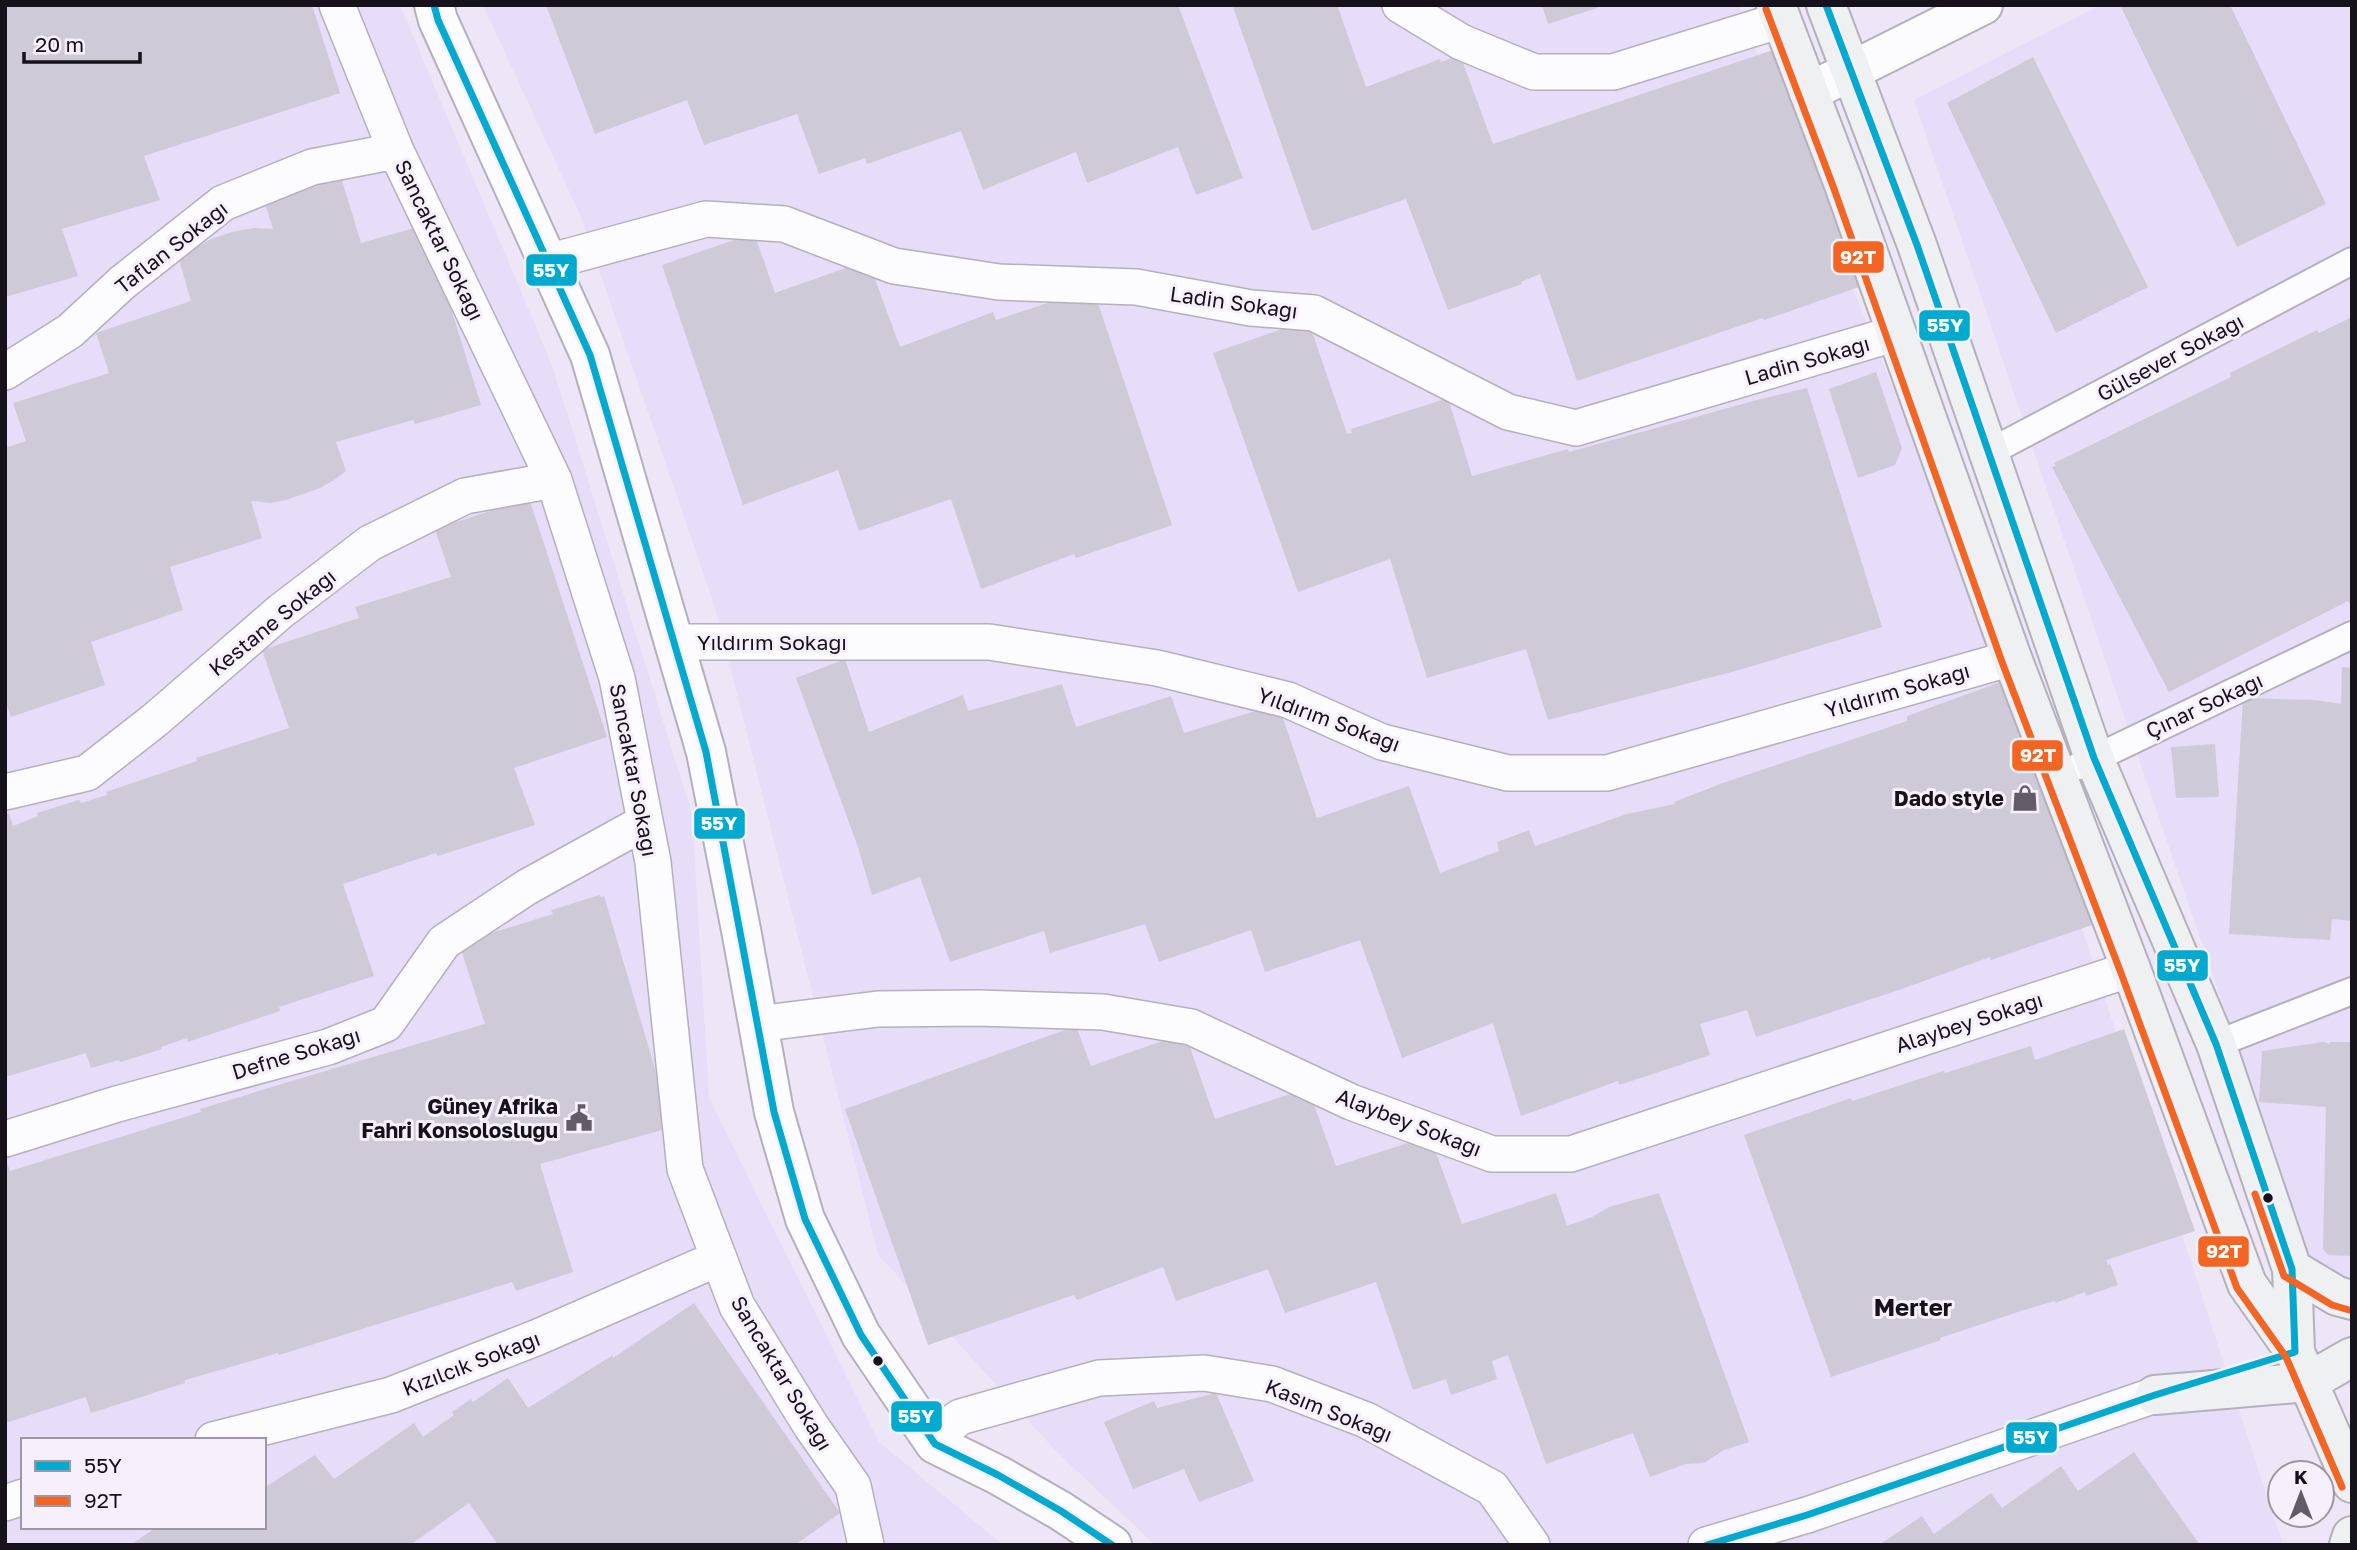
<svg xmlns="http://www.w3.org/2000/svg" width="2357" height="1550" font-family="'Golos Text',sans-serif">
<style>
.built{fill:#e6ddf8;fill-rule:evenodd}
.building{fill:#cfcad7}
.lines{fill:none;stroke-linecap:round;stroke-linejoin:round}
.pedestrian-casing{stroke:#b4b0bc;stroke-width:30}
.minor-casing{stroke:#b4b0bc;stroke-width:38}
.tertiary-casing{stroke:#b4b0bc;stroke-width:42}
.secondary-casing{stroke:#b4b0bc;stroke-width:42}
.pedestrian{stroke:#fcfbfe;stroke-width:26}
.minor{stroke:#fcfbfe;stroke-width:35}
.tertiary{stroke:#fcfbfe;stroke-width:38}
.secondary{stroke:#eef0f1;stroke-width:38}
.bus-1-casing{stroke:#f5f0fc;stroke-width:12}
.bus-2-casing{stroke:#f5f0fc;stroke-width:12}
.bus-1{stroke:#00a9ce;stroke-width:7}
.bus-2{stroke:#f26522;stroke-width:7}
.bus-dot{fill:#16121c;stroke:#f5f0fc;stroke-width:2.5}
.labels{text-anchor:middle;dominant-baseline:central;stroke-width:6;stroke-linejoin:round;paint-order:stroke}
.street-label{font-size:21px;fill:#16121c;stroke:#f5f0fc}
.poi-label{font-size:21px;font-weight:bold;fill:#16121c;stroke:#f5f0fc;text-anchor:end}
.quarter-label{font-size:24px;font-weight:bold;fill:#16121c;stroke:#f5f0fc}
.line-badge{stroke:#f5f0fc;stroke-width:2.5}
.badge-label{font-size:19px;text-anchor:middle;font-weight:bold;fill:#fff}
</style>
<rect width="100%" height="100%" fill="#ece6f6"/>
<!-- built -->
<path class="built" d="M5 5H400L552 365 692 814 709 1098 879 1442 1003 1545H5ZM23 1440H264V1527H23Z
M483 5H1738L1960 554 2283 1545H1155L1055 1450 878 1254 715 607 581 217Z
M2101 5H2352V1285L2310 1260 1914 100Z"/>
<!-- building -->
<path class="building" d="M5 5H312L340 93 144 156 160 200 62 229 78 276 5 297Z
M546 5H1178L1243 178 1196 195 1178 147 1087 183 1076 152 983 190 961 131 867 164 865 158 819 174 797 114 704 145 687 100 595 134Z
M1239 5H1337L1366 87 1440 59 1441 62 1460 55 1493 144 1773 50 1859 287 1764 320 1763 318 1577 381 1540 274 1521 282 1522 284 1448 310 1406 199 1312 231 1233 7Z
M1542 5H1596L1597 8 1548 24Z
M2120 5H2230L2326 204 2237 247Z
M2033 57 2148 287 2056 333 1947 103Z
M341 177 361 243 425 225 481 405 415 424 413 420 336 442 346 471 334 480 320 488 286 500 271 503 251 501 262 538 170 567 183 610 91 642 105 685 11 717 5 700V448L26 441 13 403 109 373 96 333 191 301 179 260 182 256 211 239 232 232 254 228 273 229 264 200Z
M754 233 775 293 854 265 869 263 900 347 993 312 996 320 1093 288 1172 525 1076 558 1074 554 981 589 951 499 859 531 838 470 743 505 662 265Z
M2352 317V608L2348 601 2169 692 2052 467 2056 466 2054 463 2231 377 2230 373 2317 330 2319 333Z
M1308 320 1347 434 1352 433 1351 429 1448 398 1472 476 1568 449 1569 452 1757 400 1807 388 1882 627 1739 670 1548 720 1526 649 1427 678 1390 559 1298 592 1213 353Z
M1876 372 1902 448 1895 465 1858 478 1829 389Z
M529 498 607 737 514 768 535 825 438 856 436 853 343 884 374 976 279 1007 280 1011 188 1042 187 1038 161 1047 162 1049 120 1062 119 1060 91 1068 86 1053 5 1077V815L9 813 13 826 38 816 37 813 79 800 81 803 107 795 106 792 197 761 196 758 289 728 262 650 359 618 355 607 451 577 435 529Z
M845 659 869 732 963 695 968 711 1062 684 1076 727 1171 696 1184 733 1278 704 1317 818 1409 786 1440 873 1499 851 1497 842 1529 830 1535 846 1627 814 1675 804 1674 802 1720 784 1907 721V716L2006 680 2092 925 1991 960 1990 957 1899 990 1756 1037 1747 1010 1700 1024 1710 1055 1619 1085 1618 1081 1521 1116 1493 1023 1402 1058 1360 940 1265 972 1251 930 1159 962 1145 924 1050 953 1044 931 950 962 920 877 872 895 858 847 796 678Z
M2342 667 2352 668V921L2332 919 2330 940 2229 934 2243 698 2315 700 2341 704Z
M2215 744 2219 797 2176 798 2171 747Z
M600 895 601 897 604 896 660 1086 658 1087 669 1128 540 1164 573 1272 516 1291 512 1282 279 1355 278 1353 185 1380V1383L91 1413 86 1397 5 1423V1158L10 1171 201 1112 200 1109 295 1080 485 1024 459 943 553 914 551 910Z
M1076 1026 1091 1066 1185 1033 1215 1119 1308 1088 1336 1166 1430 1136 1462 1224 1556 1193 1567 1226 1592 1217 1609 1207 1659 1193 1749 1442 1724 1450 1704 1463 1686 1464 1650 1477 1633 1433 1546 1464 1508 1355 1492 1361 1497 1379 1451 1395 1446 1379 1413 1390 1376 1282 1285 1313 1268 1269 1176 1301 1163 1267 1077 1300 1074 1295 928 1345 845 1109Z
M2124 1029 2195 1231 2106 1260 2108 1265 2110 1264 2118 1285 2086 1296 2085 1292 2055 1303V1301L2027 1309 1940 1338 1941 1340 1831 1377 1744 1135 1851 1098 1852 1101 1944 1071 1945 1073 2031 1046 2035 1060Z
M2323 1042 2330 1044V1042H2352V1256L2328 1255 2323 1249 2326 1107 2259 1102 2262 1051Z
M694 1303 840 1513 795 1545H498L469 1503 410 1545H134L133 1543 157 1527H264V1488L315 1455 334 1479 414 1423 423 1437 454 1415 452 1412 471 1399 473 1402 508 1378 528 1408 613 1355V1358Z
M1216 1393 1254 1481 1199 1502 1184 1469 1133 1489 1104 1422 1154 1401 1157 1408Z
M2134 1452 2200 1545H1879L1922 1516 1934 1534 1991 1493 2002 1508 2061 1466 2078 1491Z"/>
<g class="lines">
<defs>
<path id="pedestrian" d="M1988 453 2352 261
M2079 766 2352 635
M2216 1044 2352 991"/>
<path id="minor" d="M337 5 396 151 554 480 617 678 653 862 685 1169 737 1306 811 1426 853 1486 866 1545
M1400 5 1461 42 1534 72H1613L1781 20
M548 262 706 219 784 224 894 266 999 282 1136 287 1251 308 1314 313 1508 412 1576 428 1897 333
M5 372 70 331 123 282 223 203 312 167 396 151
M673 642H989L1157 668 1288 700 1382 742 1508 773H1607L2012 658
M5 792 87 773 155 720 281 611 370 543 465 496 554 480
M757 1024 878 1009 978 1008 1103 1012 1191 1027 1351 1102 1492 1154H1571L2131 969
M5 1139 117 1104 328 1047 386 1024 444 942 527 887 645 822
M213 1440 391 1395 538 1337 719 1258
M935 1444 945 1429 960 1417 1099 1378 1204 1373 1272 1384 1366 1420 1492 1488 1532 1545
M5 1503 23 1497
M1706 1545 1807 1515 2155 1395"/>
<path id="tertiary" d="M434 5 438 20 590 355 706 752 742 935 774 1112 805 1219 861 1335 935 1444 998 1475 1061 1511 1112 1545
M1809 92 1983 5"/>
<path id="secondary" d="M1776 5 1843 182 2012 658 2131 969 2247 1284 2295 1352 2352 1483
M1826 5 1917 245 2094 758 2216 1044 2292 1269 2295 1352
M2292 1269 2337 1296 2352 1300
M2155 1395 2308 1382 2352 1357
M2349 1545 2352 1536"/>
</defs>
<!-- pedestrian casing -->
<use href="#pedestrian" class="pedestrian-casing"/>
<!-- minor casing -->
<use href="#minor" class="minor-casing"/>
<!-- tertiary casing -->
<use href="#tertiary" class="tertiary-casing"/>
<!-- secondary casing -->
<use href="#secondary" class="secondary-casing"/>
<!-- pedestrian -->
<use href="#pedestrian" class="pedestrian"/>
<!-- minor -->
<use href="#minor" class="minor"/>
<!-- tertiary -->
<use href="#tertiary" class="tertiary"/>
<!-- secondary -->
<use href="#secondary" class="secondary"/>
<defs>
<path id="bus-1" d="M434 5 438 20 590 355 706 752 774 1112 805 1219 861 1335 935 1444 998 1475 1061 1511 1112 1545
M1707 1545 1807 1515 2155 1395 2295 1352 2292 1269 2216 1044 2094 758 1917 245 1826 5"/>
<path id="bus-2" d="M1766 9 1833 186 2002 662 2121 973 2237 1288 2286 1357 2342 1487
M2255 1194 2284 1276 2332 1305 2349 1310"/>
</defs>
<!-- bus-1 casing -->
<use href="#bus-1" class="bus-1-casing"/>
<!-- bus-2 casing -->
<use href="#bus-2" class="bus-2-casing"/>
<!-- bus-1 -->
<use href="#bus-1" class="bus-1"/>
<!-- bus-2 -->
<use href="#bus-2" class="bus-2"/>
</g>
<!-- icons -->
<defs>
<symbol id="shop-bare" viewBox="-9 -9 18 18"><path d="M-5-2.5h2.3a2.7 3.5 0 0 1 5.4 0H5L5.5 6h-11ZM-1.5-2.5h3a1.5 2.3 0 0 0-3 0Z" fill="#615c68" stroke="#f5f0fc" stroke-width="2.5" paint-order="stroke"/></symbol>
<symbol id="civic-bare" viewBox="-9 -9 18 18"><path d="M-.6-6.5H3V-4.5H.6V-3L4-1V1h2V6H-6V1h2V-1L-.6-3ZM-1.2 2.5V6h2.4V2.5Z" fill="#615c68" stroke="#f5f0fc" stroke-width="2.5" paint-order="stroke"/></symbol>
</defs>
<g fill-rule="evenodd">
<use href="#shop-bare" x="2006" y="779" width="38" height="38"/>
<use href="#civic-bare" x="560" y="1099" width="38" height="38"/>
</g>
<!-- markers -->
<g class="bus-dot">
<circle cx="2268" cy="1198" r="6"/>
<circle cx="878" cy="1361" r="6"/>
</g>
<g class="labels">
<!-- street labels -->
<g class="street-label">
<text transform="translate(440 240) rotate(64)">Sancaktar Sokağı</text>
<text transform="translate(171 247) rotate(-38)">Taflan Sokağı</text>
<text transform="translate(1234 302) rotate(8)">Ladin Sokağı</text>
<text transform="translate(2170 357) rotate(-28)">Gülsever Sokağı</text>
<text transform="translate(1807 360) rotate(-16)">Ladin Sokağı</text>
<text transform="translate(272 622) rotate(-39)">Kestane Sokağı</text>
<text x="772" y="642">Yıldırım Sokağı</text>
<text transform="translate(1897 690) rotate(-16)">Yıldırım Sokağı</text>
<text transform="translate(2204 705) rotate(-25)">Çınar Sokağı</text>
<text transform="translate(1329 719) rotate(20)">Yıldırım Sokağı</text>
<text transform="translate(634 770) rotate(79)">Sancaktar Sokağı</text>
<text transform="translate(1969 1022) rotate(-18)">Alaybey Sokağı</text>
<text transform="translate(296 1053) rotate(-17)">Defne Sokağı</text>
<text transform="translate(1409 1122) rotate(21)">Alaybey Sokağı</text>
<text transform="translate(471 1363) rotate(-21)">Kızılcık Sokağı</text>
<text transform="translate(782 1373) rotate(59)">Sancaktar Sokağı</text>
<text transform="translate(1329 1410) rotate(22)">Kasım Sokağı</text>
</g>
<!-- poi labels -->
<g class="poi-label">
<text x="2004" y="798">Dado style</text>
<text x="558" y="1106">Güney Afrika<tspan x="558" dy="24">Fahri Konsolosluğu</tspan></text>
</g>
<!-- quarter labels -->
<g class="quarter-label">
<text x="1913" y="1306">Merter</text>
</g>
</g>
<g class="line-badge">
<rect x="1832" y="240" width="53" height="34" rx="7" fill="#f26522"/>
<rect x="525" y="253" width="53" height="34" rx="7" fill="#00a9ce"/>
<rect x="1918" y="309" width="53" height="33" rx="7" fill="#00a9ce"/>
<rect x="2011" y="739" width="53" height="33" rx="7" fill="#f26522"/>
<rect x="693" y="807" width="53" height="33" rx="7" fill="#00a9ce"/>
<rect x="2156" y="949" width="53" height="33" rx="7" fill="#00a9ce"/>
<rect x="2197" y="1235" width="53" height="33" rx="7" fill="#f26522"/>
<rect x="890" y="1400" width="53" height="33" rx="7" fill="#00a9ce"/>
<rect x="2005" y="1421" width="53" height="33" rx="7" fill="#00a9ce"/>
</g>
<g class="badge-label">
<text x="1858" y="264">92T</text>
<text x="551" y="277">55Y</text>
<text x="1945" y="332">55Y</text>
<text x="2038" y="762">92T</text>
<text x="719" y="830">55Y</text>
<text x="2182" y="972">55Y</text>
<text x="2224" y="1258">92T</text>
<text x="916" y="1423">55Y</text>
<text x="2031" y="1444">55Y</text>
</g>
<!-- border -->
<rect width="2357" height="1550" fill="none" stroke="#16121c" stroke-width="14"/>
<!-- legend -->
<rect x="21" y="1438" width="245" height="91" fill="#f5f0fc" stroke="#9c97a2" stroke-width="2"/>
<rect x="35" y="1461" width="35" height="10" fill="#00a9ce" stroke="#9c97a2" stroke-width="2"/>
<text x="84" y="1473" font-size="21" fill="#16121c">55Y</text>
<rect x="35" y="1496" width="35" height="10" fill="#f26522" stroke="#9c97a2" stroke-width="2"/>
<text x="84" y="1508" font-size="21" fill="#16121c">92T</text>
<!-- north arrow -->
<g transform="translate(2301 1494)"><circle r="33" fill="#f5f0fc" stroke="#9c97a2" stroke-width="2"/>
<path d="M0-5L12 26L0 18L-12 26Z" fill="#615c68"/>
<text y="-10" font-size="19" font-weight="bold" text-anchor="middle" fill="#16121c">K</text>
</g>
<!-- scale -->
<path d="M24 52v10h116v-10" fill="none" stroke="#16121c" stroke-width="3.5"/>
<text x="35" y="52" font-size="21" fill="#16121c" stroke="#f5f0fc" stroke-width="5" paint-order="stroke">20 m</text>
</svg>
